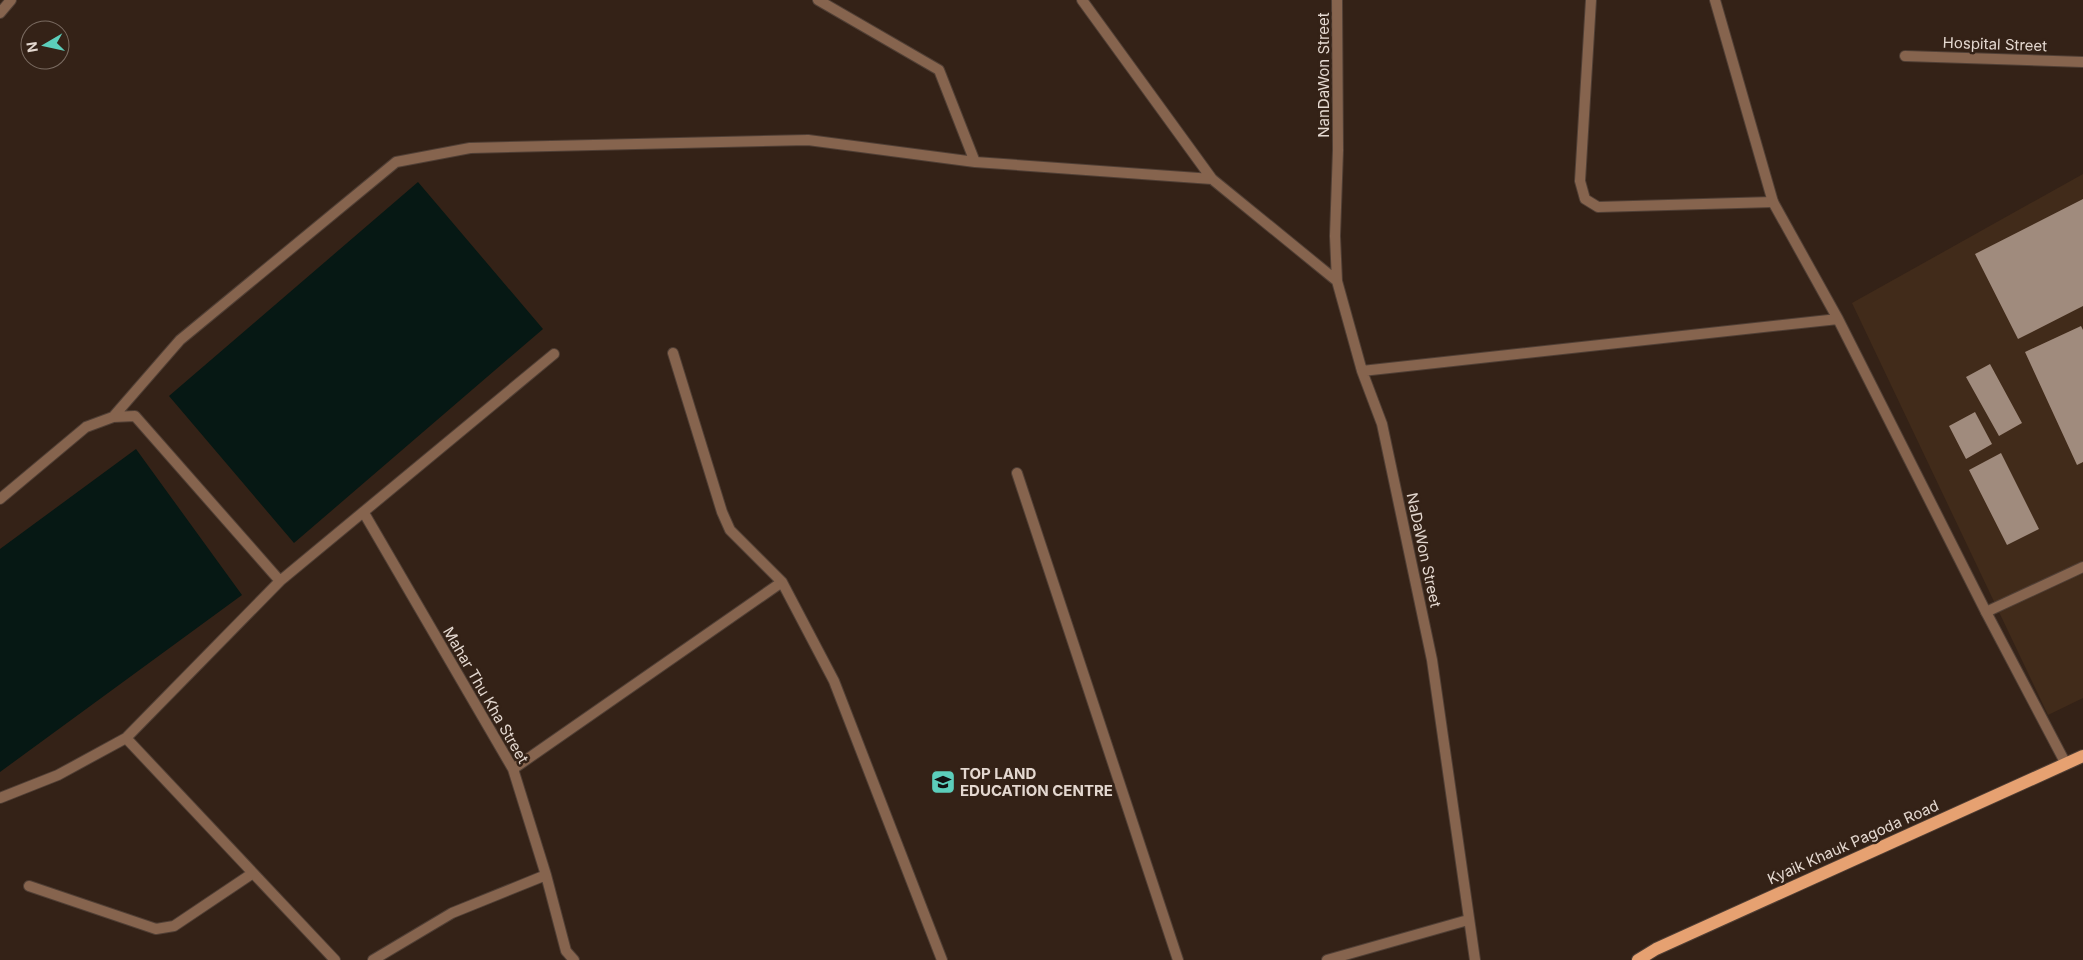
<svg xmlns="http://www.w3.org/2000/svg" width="2083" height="960" font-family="Inter,sans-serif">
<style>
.built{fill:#412b1a}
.water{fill:#061814}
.building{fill:#a08b7d}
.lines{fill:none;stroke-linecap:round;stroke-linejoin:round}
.lane-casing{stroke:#503f35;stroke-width:12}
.street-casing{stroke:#503f35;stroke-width:12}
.primary-casing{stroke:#503f35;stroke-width:14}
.lane{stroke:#86644e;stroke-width:10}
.street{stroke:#86644e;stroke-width:10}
.primary{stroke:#e6a171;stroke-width:12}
.labels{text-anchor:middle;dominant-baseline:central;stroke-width:5;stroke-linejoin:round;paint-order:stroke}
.street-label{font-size:15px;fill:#e4d8d0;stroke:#342217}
.poi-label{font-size:15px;font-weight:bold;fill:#e4d8d0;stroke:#342217;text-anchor:start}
</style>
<rect width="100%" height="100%" fill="#342217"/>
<!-- built -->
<path class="built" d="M2083 174V698L2048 715 1852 303Z"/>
<!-- water -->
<path class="water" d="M418 182 543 329 294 543 169 396Z
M136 449 242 595 0 772V549Z"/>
<!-- building -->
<path class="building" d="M2083 199V306L2018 339 1975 254Z
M2081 326 2083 330V462L2077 465 2025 352Z
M1990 364 2022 423 1999 436 1966 377Z
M1975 412 1992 444 1966 459 1949 426Z
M2001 453 2039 529 2007 545 1969 470Z"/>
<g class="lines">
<defs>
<path id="lane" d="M1591 0 1580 181 1585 199 1598 207 1773 202
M1986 612 2083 567"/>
<path id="street" d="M818 0 939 70 975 162
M1082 0 1212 179 1337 281
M1337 0 1338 150 1335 236 1337 281 1362 371 1382 424 1432 660 1475 960
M1715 0 1773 202 1838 319 1986 612 2066 764
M0 13 11 0
M1905 56 2083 62
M673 353 722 512 730 530 782 582 834 681 942 960
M1362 371 1838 319
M113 417 180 340 396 162 470 148 808 140 975 162 1212 179
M1017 473 1178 960
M0 499 86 427 113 417 135 416 280 581
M364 513 513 769 546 875 566 951 574 960
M126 738 335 960
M513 769 782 582
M0 798 58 775 126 738 280 581 554 354
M29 886 156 929 174 926 253 873
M373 960 452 913 546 875
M1327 960 1468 920"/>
<path id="primary" d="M1638 960 1656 949 2083 756"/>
</defs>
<!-- lane casing -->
<use href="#lane" class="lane-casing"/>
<!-- street casing -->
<use href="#street" class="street-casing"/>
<!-- primary casing -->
<use href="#primary" class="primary-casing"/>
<!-- lane -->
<use href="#lane" class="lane"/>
<!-- street -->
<use href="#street" class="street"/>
<!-- primary -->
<use href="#primary" class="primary"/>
</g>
<!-- icons -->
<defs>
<symbol id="school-square" viewBox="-11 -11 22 22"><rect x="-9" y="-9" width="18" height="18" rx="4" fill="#5ccebb" stroke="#342217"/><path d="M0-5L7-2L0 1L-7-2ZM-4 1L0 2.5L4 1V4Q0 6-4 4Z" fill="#111"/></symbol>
</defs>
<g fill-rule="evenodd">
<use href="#school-square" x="929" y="768" width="28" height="28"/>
</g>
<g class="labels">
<!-- street labels -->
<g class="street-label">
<text transform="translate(1995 44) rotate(2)">Hospital Street</text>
<text transform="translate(1323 75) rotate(-90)">NanDaWon Street</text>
<text transform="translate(1424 550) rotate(78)">NaDaWon Street</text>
<text transform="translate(486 695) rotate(60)">Mahar Thu Kha Street</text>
<text transform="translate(1853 842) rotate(-24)">Kyaik Khauk Pagoda Road</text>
</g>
<!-- poi labels -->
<g class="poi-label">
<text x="960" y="773">TOP LAND<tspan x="960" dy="17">EDUCATION CENTRE</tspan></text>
</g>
</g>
<!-- north arrow -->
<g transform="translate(45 45) rotate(261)"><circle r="24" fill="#342217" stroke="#7a6b61"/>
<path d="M0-4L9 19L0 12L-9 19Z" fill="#5ccebb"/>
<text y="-8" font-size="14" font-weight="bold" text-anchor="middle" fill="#e4d8d0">N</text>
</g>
</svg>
